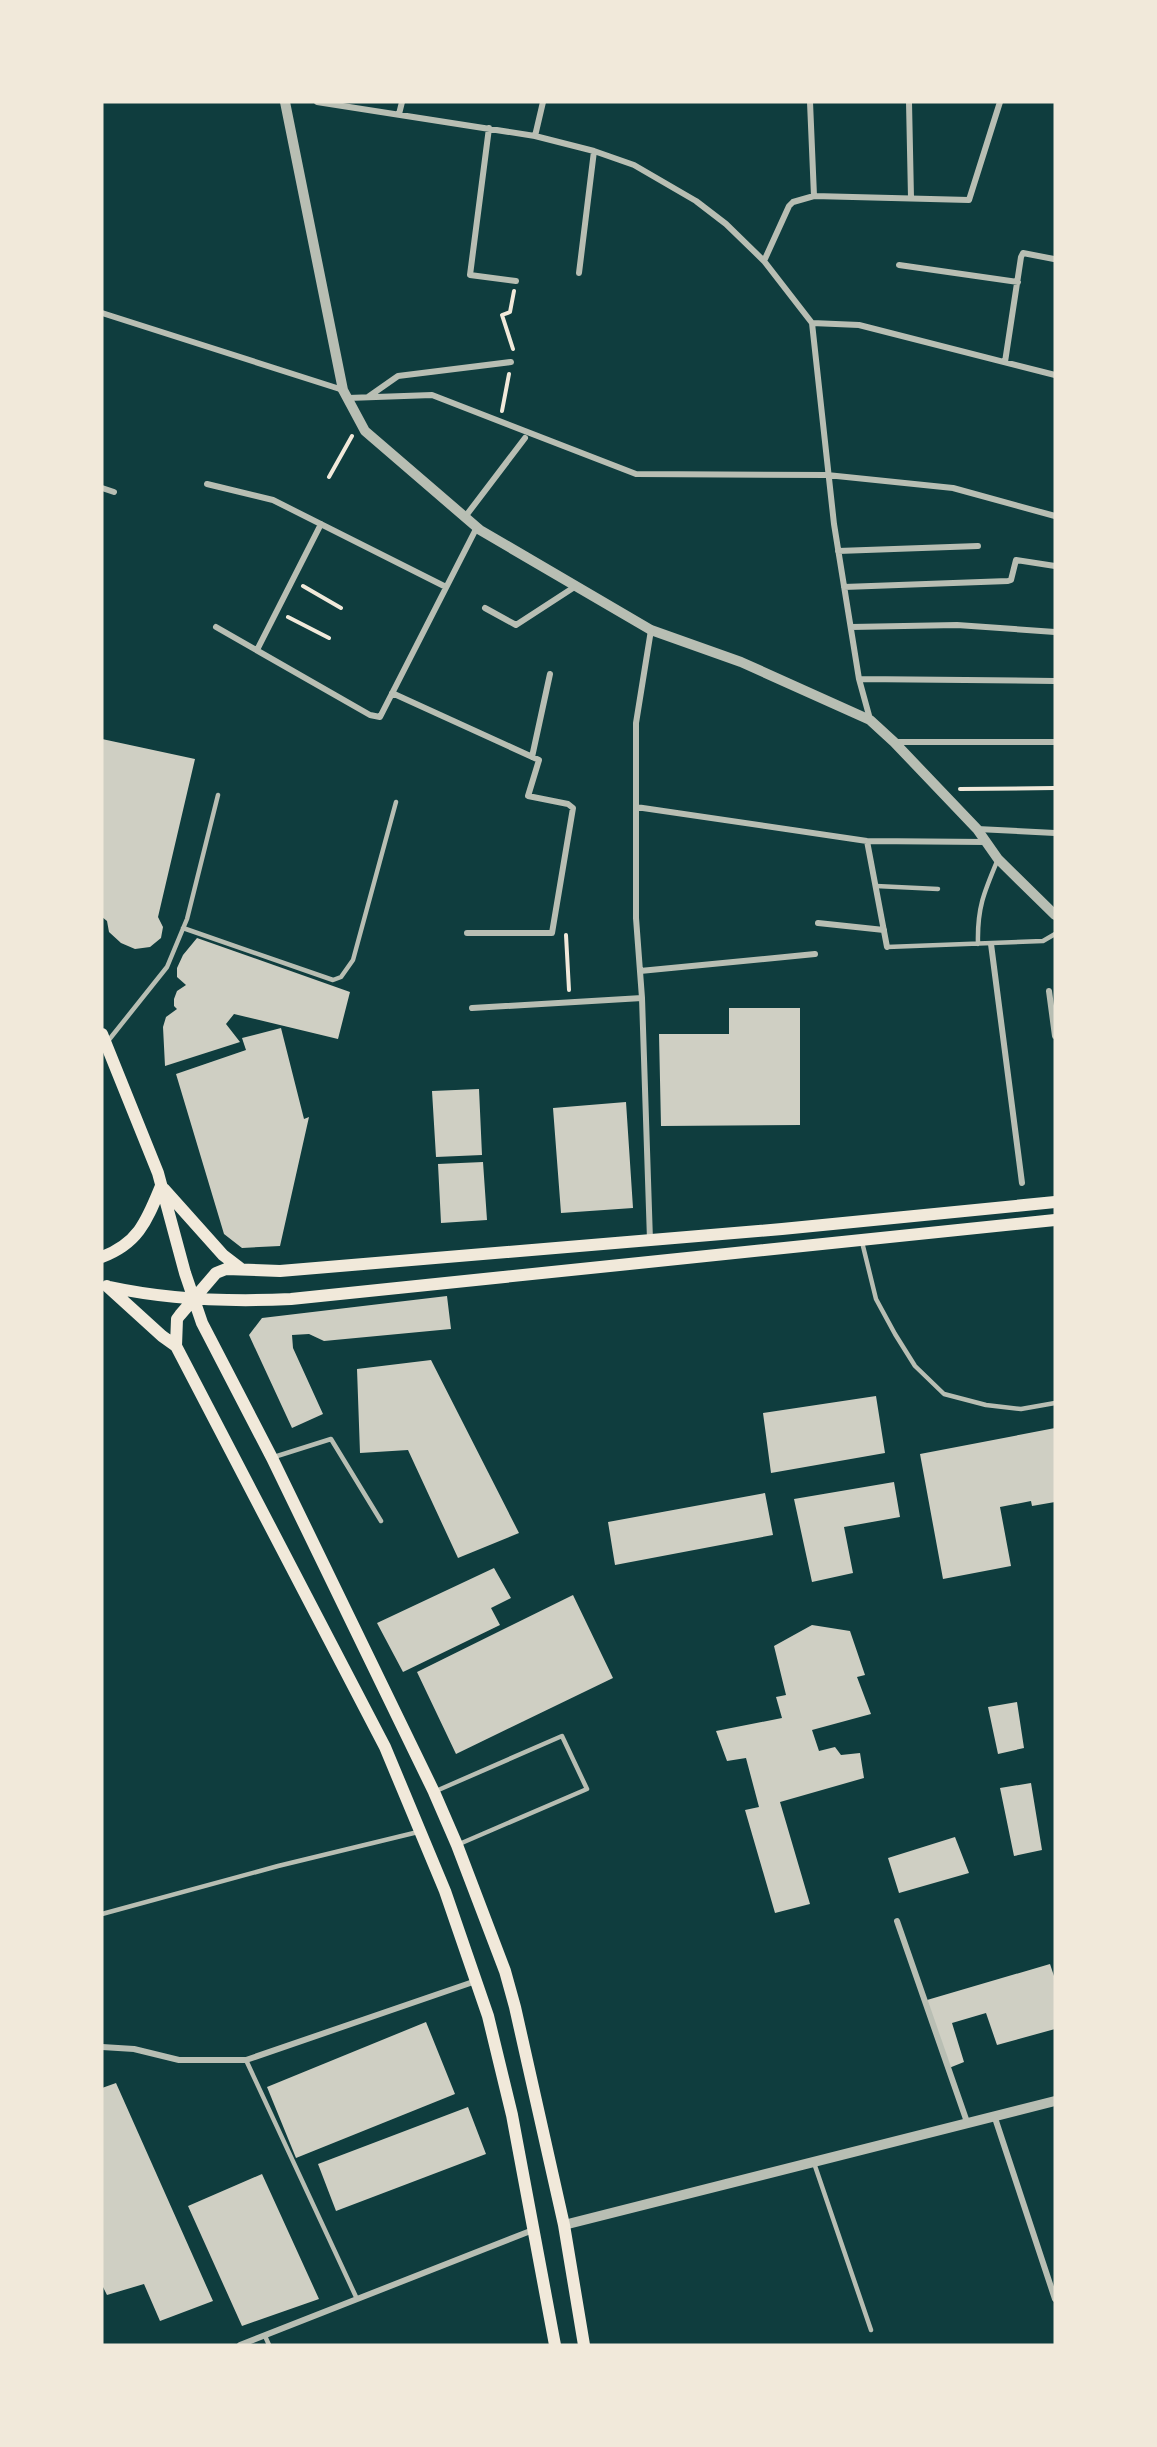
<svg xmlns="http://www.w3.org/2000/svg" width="1157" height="2447" font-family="'Zilla Slab',serif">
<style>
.building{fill:#cfcfc3}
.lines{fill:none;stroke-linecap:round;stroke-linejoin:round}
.path{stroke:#f1e9da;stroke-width:4}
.service{stroke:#b8beb3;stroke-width:4.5}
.minor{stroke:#b8beb3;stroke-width:6}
.tertiary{stroke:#b8beb3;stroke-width:10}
.secondary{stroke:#f1e9da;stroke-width:12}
</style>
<rect width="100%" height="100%" fill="#0f3d3e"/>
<!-- building -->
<path class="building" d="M102 739 195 759 158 917 163 927 161 938 150 947 135 949 121 943 109 932 107 921 102 917Z
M197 938 350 992 338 1039 234 1014 226 1024 240 1042 165 1066 163 1027 166 1017 177 1009 174 1006V999L177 991 186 985 177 977V968L183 955Z
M729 1008H800V1125L661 1126 659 1034H729Z
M281 1028 304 1119 309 1117 280 1246 242 1248 224 1234 176 1074 246 1050 242 1038Z
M479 1089 482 1155 436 1157 432 1091Z
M626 1102 633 1208 561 1213 553 1108Z
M483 1162 487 1220 441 1223 438 1164Z
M447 1296 451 1329 324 1341 309 1334 292 1335 293 1348 323 1414 292 1428 249 1335 262 1318Z
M431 1360 519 1533 458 1558 408 1450 360 1453 357 1369Z
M876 1396 885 1453 771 1473 763 1413Z
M1055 1428V1502L1032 1506 1031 1501 1000 1507 1011 1566 943 1579 920 1454Z
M894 1482 900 1517 844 1527 853 1573 812 1582 794 1499Z
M765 1493 773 1535 615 1565 608 1522Z
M494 1568 511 1598 491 1608 500 1625 403 1672 377 1623Z
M573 1595 613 1678 456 1754 417 1672Z
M812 1625 850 1631 865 1675 857 1677 871 1714 812 1730 819 1751 835 1747 841 1755 860 1753 864 1778 780 1802 810 1904 775 1913 745 1810 759 1807 746 1758 727 1761 716 1731 782 1718 776 1697 786 1695 774 1646Z
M1017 1702 1024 1748 998 1754 988 1707Z
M1031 1783 1042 1850 1014 1856 1000 1788Z
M955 1837 969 1873 899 1893 888 1858Z
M1050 1964 1055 1979V2029L997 2045 986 2013 952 2023 964 2062 949 2068 927 2000Z
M426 2022 455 2094 296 2158 267 2087Z
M116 2083 213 2301 160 2321 144 2284 107 2295 102 2285V2088Z
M468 2107 486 2154 336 2211 318 2164Z
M262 2174 319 2299 242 2326 188 2206Z"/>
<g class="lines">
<!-- path -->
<path class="path" d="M513 349 502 315 510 312 514 291
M502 411 509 374
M329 477 352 436
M303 586 341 608
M288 617 329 638
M960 789 1055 788
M566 935 569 990"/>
<!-- service -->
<path class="service" d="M876 886 938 889
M183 928 333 980 341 977 353 960 396 802
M978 944C977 908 984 892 998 859
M887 947 1043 941 1055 934
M108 1041 167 967 187 919 218 795
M862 1242 876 1299 895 1334 915 1366 944 1394 986 1405 1021 1409 1055 1403
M274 1457 331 1439 381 1521
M436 1791 562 1736 587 1789 457 1845
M102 1914 278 1866 418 1832
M246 2060 357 2299
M814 2163 871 2330
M265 2336 269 2345"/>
<!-- minor -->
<path class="minor" d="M317 102 535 136 594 151 634 165 696 201 726 224 764 261 812 323 834 524 859 679 870 719
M810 102 814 196
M909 102 911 198
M399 114 402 102
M489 128 470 275 516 281
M535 136 543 102
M764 261 789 206 793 202 814 196 969 200 1000 102
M899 265 1018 282
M579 273 594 151
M102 313 343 390
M812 323 859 325 1055 375
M1005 362 1021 257 1023 253 1054 259
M368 397 398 376 511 362
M348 398 432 395 636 474 827 475 953 488 1055 516
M207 484 273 500 446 587
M102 488 114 492
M465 517 525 438
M838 551 978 546
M844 587 1008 581 1011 580 1016 560 1055 566
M485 608 516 625 576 586
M216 627 370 715 380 717 477 527
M851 627 957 625 1055 632
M257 650 321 524
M859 679 1055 681
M392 693 539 760 528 796 568 804 573 808 552 933H467
M895 742H1055
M532 757 550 674
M636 807 867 841 986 842
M977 829 1055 833
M867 841 887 947
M818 923 884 930
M991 944 1022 1183
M640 971 815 954
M1049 991 1055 1036
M472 1008 642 998
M650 1240 642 998 636 918V723L651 630
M897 1921 967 2122
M102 2047 134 2049 179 2060H246L476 1981
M994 2115 1055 2299
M240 2345 533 2230"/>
<!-- tertiary -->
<path class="tertiary" d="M285 102 343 390 365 431 480 530 651 630 741 662 870 720 894 742 977 829 998 859 1055 915
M564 2225 1055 2101"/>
<!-- secondary -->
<path class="secondary" d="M102 1034 158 1173 185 1273 202 1323 272 1458 434 1792 457 1845 505 1971 515 2007 564 2225 584 2345
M164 1189 223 1255 240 1268
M102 1257C139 1243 147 1220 161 1186
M107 1286 162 1336 176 1346 385 1747 445 1891 488 2016 512 2115 555 2345
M110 1287C170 1300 230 1302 291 1299L1055 1220
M176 1346 177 1319 180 1315 216 1273 226 1269 280 1271 782 1229 1055 1202"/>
</g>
<!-- border -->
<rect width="1157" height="2447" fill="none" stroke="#f1e9da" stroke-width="207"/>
</svg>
